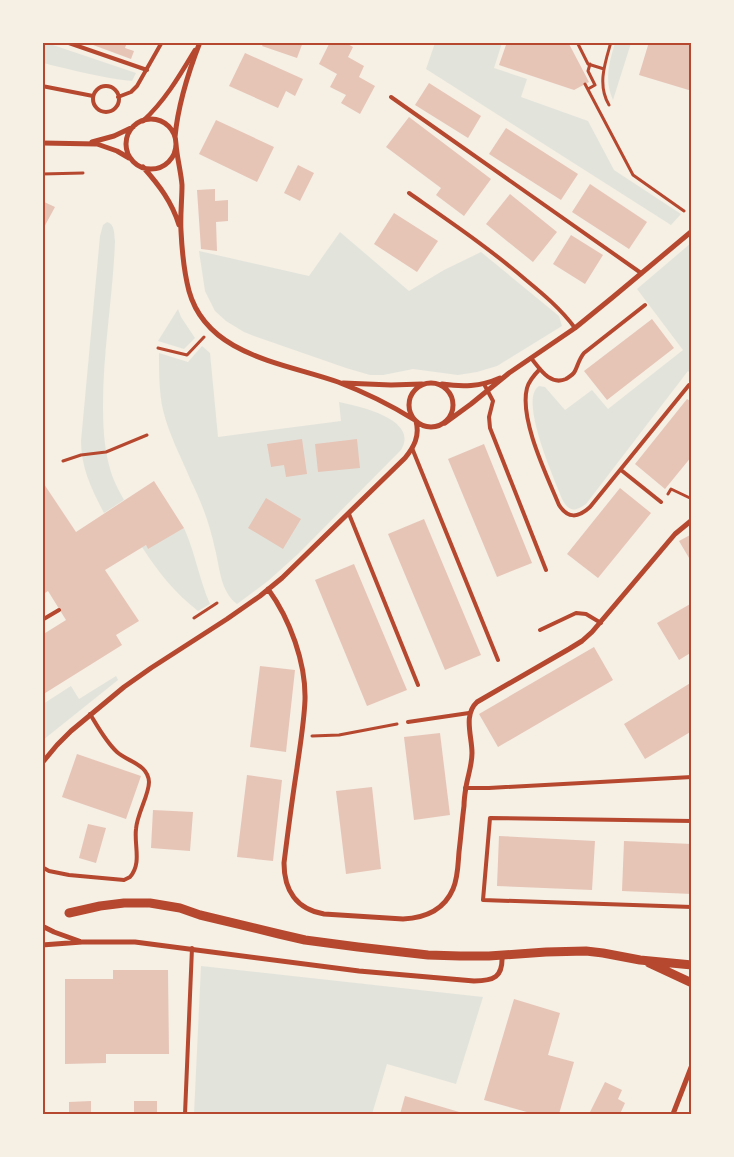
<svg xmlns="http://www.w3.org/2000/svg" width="734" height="1157" font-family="'Source Sans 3',sans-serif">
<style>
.green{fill:#e2e4dc}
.building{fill:#e6c5b7}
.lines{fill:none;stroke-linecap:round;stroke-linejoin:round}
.path{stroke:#b5482f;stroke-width:3}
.service{stroke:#b5482f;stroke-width:4}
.pedestrian{stroke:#b5482f;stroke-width:4.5}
.minor{stroke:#b5482f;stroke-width:5}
.tertiary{stroke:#b5482f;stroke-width:9}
.neatline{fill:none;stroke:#b5482f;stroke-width:2}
</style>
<rect width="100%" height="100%" fill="#f6efe4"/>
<!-- green -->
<path class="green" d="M43 42 47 43 136 73 132 81C102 78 72 70 43 63Z
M435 43H502L494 68 527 79 521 97 588 121 614 170 681 214 671 225 426 69Z
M615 43H631L613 100C604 80 609 63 615 43Z
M107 222C115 224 114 234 115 241 113 296 103 350 103 405 103 425 104 446 109 465 112 478 118 489 124 500L104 513C92 490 81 468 81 441L100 236 103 225Z
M340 232 409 291 444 270 481 252 559 316 562 326 497 366 477 372 458 375 413 369 383 375H370L346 368 254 336 244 332 226 321 215 311 205 291 199 251 309 276Z
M691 243V374L688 371 586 504C575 512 569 512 562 499 555 480 518 399 539 386L545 387 565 410 592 390 608 409 683 350 637 289Z
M178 309 181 317 195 338 184 349 158 341Z
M202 346 210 353 218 437 341 421 339 402C358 406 420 419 401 450L298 554 268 581 237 604C220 591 220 568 215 549 210 525 202 503 191 481 181 457 169 435 163 410 159 392 159 372 159 353L188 362Z
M184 528C195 552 199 579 210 604L198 611C175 593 158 572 142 547L146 545 148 548Z
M116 676 118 680 43 740V704L71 686 79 699Z
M201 966 483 997 456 1084 387 1064 372 1114H194Z"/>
<!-- building -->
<path class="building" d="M85 42H127L125 48 134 51 131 59Z
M264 42H303L297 58 262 46Z
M330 42H344L353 47 348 57 364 66 359 77 375 86 360 114 341 103 346 95 330 87 337 74 319 64Z
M507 42H568L589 82 574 90 499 65Z
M649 42H692V91L639 75Z
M245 53 303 79 295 96 286 91 278 108 229 86Z
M429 83 481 116 468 138 415 105Z
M409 117 491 179 464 216 436 195 441 188 386 147Z
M216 120 274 147 257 182 199 154Z
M506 128 578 174 561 200 489 154Z
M298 165 314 173 300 201 284 193Z
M590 184 647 222 629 249 572 212Z
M215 189V201L228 200V221L216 222 217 251 201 249 197 190Z
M510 194 557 232 533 262 486 224Z
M42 201 55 207 42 231Z
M394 213 438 241 417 272 374 244Z
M571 235 603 255 585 284 553 264Z
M652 319 674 348 607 400 584 371Z
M687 399 692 402V456L665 489 635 464Z
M302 439 307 474 286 477 284 465 271 467 267 444Z
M357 439 360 468 318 472 315 444Z
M484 444 532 563 497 577 448 459Z
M42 481 76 532 154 481 184 528 148 549 146 545 105 570 139 621 116 635 122 645 42 695V635L66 620 48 591 42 595Z
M620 488 651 513 598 578 567 554Z
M266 498 301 519 283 549 248 528Z
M424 519 481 655 445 670 388 534Z
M692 534V563L679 541Z
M354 564 407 690 367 706 315 580Z
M692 603V652L679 660 657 623Z
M594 647 613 680 498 747 479 714Z
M260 666 295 670 286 752 250 747Z
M692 682V731L645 759 624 724Z
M440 733 450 815 414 820 404 737Z
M77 754 141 776 126 819 62 797Z
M247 775 282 780 273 861 237 857Z
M372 787 381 869 346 874 336 791Z
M153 810 193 812 190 851 151 848Z
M88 824 106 828 96 863 79 858Z
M499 836 595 841 592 890 497 886Z
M624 841 692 844V894L622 891Z
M113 970H168L169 1054H106V1063L65 1064V979H113Z
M514 999 560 1013 548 1055 574 1062 559 1114H534L484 1100Z
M605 1082 622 1090 618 1099 625 1103 620 1114H589Z
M405 1096 466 1114H400Z
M91 1101V1114H69V1102Z
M134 1101H157V1114H134Z"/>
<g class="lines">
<!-- path -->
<path class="path" d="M577 42 588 64 604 69
M585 84 633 175 684 211
M588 89 595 85 588 71 590 64
M609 105C597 85 605 63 611 42
M42 174 83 173
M158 348 187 355 204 337
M63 461 81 455 106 452 147 435
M668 494 671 489 692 499
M194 618 217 603
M312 736 339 735 397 724"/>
<!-- service -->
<path class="service" d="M66 42 147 70
M42 86 93 96
M93 99a13 13 0 1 1 26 0a13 13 0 1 1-26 0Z
M118 97 131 92 137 86 162 42
M391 97 641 273
M409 193C449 221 489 248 526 280 543 294 561 309 575 328
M531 358C540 369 550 386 566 379 569 377 573 375 575 371 578 365 579 359 584 353L645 305
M540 369C534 375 529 381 527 388 519 419 547 476 559 505 568 519 578 518 590 507L689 385 692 387
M484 384 493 401 489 417 490 428 546 570
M412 448 498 660
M621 470 661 502
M349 514 418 685
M42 620 59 610
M540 630 576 613 586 614 601 623
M408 722 469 713
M465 788H489L692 777
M692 821 490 818 483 900 692 907
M42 867 49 871 69 875 124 880 130 877C142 863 134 846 136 829 137 814 149 795 149 782 148 764 128 762 117 752 106 742 98 727 90 714
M185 1114 192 948"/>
<!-- pedestrian -->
<path class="pedestrian" d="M143 121C165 101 180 75 195 50"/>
<!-- minor -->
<path class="minor" d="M126 144a25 25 0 1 1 50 0a25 25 0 1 1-50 0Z
M175 137C178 104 188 73 200 42
M92 142 114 136 133 127
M42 143 97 144 117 151 129 158
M176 144C177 158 181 172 182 185 182 201 180 216 181 231 182 251 184 272 189 291 207 356 285 363 338 382 364 392 389 404 413 419
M143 167C159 185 172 202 179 225
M409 405a22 22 0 1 1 44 0a22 22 0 1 1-44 0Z
M343 383 391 385 422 384
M442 384C462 387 480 387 500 378
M445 423 471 404 509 373 575 328 613 297 692 231
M268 589C290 619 306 663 305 700 304 723 300 746 297 768 292 800 288 831 284 863 284 890 296 909 324 914L403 919C424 918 444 910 453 889 458 878 458 864 459 852 461 836 462 821 464 806 464 800 465 793 466 787 468 775 472 765 472 753 472 736 463 715 477 702L569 649 582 641 592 632 675 534 692 520
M42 763 57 745 71 731 124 687 151 668 227 619 260 596 282 578 405 458C414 447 420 436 416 421
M42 926 54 932 79 941
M42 945 82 942H135L359 971 474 981C494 981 503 977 502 956
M673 1114 692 1065"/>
<!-- tertiary -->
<path class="tertiary" d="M69 913 100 906 124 903H150L180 908 200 915 279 934 305 940 358 947 428 955 460 956H489L546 952 586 951 603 953 640 960 692 965
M649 963 692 983"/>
</g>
<!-- border -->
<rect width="734" height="1157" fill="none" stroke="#f6efe4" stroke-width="88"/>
<rect x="44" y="44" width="646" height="1069" class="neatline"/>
</svg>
